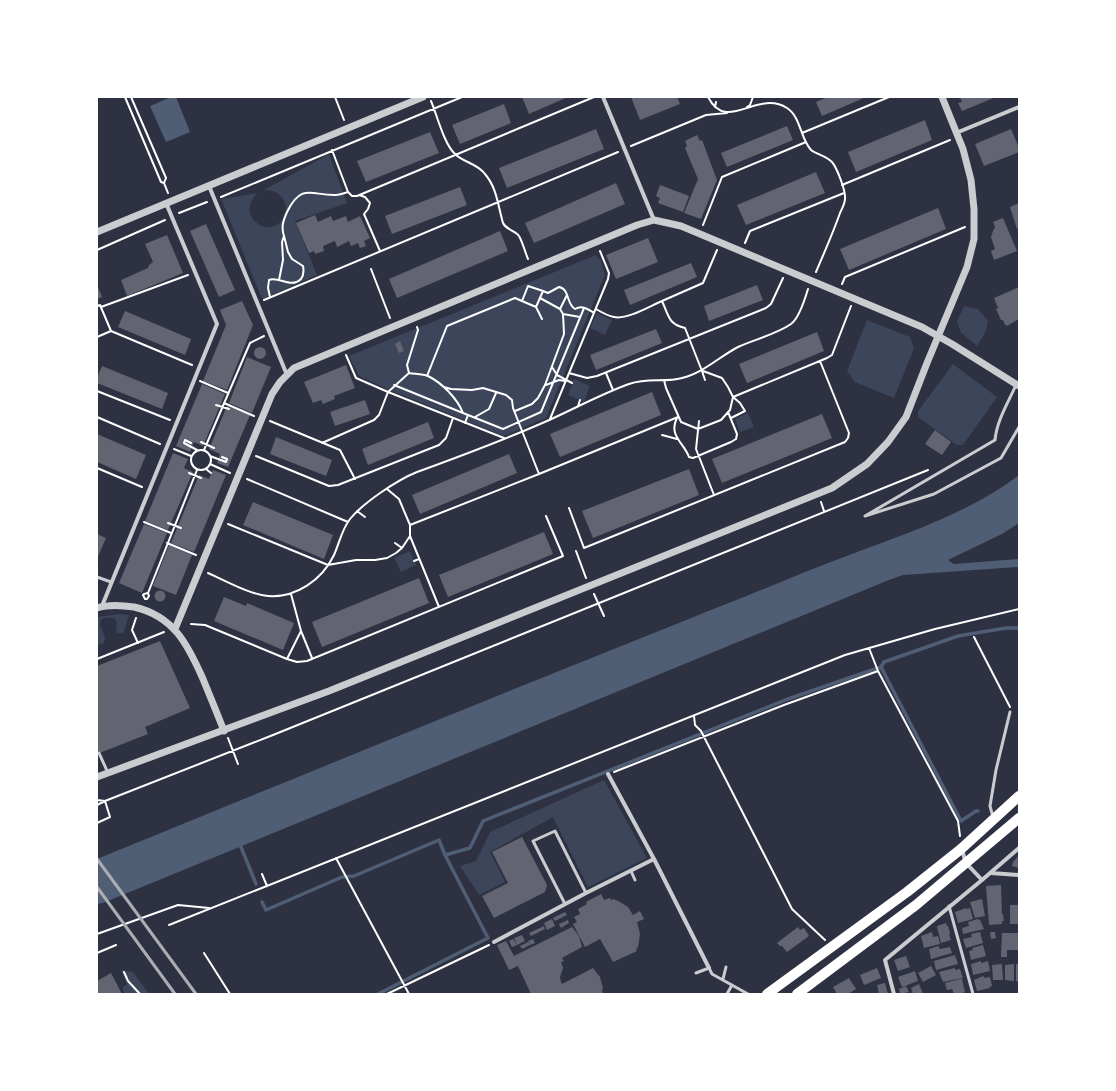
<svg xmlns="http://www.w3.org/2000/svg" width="1116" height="1091" font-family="Roboto,sans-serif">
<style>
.green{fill:#3c4559}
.water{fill:#4f5d75}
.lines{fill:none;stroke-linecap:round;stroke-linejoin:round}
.stream{stroke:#4f5d75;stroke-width:3.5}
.building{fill:#626471}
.path{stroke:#fff;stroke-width:2}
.service{stroke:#caccd0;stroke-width:3}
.minor{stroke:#caccd0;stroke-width:4}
.tertiary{stroke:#caccd0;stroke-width:7}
.trunk{stroke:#fff;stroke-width:10}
.rail{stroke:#abadb3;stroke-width:3}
</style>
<rect width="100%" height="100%" fill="#2d3142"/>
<!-- green -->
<path class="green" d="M329 154 347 203 295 221 317 275 262 299 221 199 258 193C234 213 267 241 283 219 285 216 286 214 286 210 286 197 277 190 264 190Z
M596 255 601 261 605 275 546 418 504 436 387 389 359 376 349 356Z
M964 306 978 309 988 321 986 331 977 346 961 333 957 321Z
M597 313 612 320 605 335 590 328Z
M867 320 910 337 914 348 894 398 855 382 847 371Z
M953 364 997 397 963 445H957L918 417V411Z
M574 379 590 386 584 402 568 395Z
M748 413 754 427 740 432 735 419Z
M410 551 416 565 401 572 394 558Z
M120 614 129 615 124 632 122 633H118L116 631 117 623 115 619C109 617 106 617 101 620L100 625 105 637 104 643 97 645V617Z
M604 780 647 858 588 887 553 817 490 852 505 882 479 895 460 866 476 861 490 832Z
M121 970 133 972 149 994H125L122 988 127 984Z"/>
<!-- water -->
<path class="water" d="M171 97H176L190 132 166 142 150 106Z
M1019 475V523L1002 534 948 560 954 564 1019 559V567L903 575 889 580 103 903 97 904V859C305 774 513 689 721 606 765 589 808 570 852 554 910 532 969 513 1019 475Z"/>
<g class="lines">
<!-- stream -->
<path class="stream" d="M881 667 884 662 958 636 1006 628H1019
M239 842 256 884
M262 902 266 910 342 877 354 876 439 840 445 855
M378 994 488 938 445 855 470 848 483 821 788 699 881 667 961 821 976 811H978"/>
</g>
<!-- building -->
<path class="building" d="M522 97H568L529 114Z
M631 97H677L680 104 640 120Z
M828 97H866L822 116 816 102Z
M960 97H996L962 111 958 103 962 102Z
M504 104 511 123 460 144 452 125Z
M925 120 932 140 856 172 848 152Z
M787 126 793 140 727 167 721 153Z
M596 129 604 149 507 188 499 168Z
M1011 129 1019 148V152L984 166 975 144Z
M430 132 439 153 366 182 357 161Z
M697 135 700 141 702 140 717 180 701 219 684 213 698 179 685 148 687 146 685 141Z
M816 172 825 193 746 225 737 205Z
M616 183 625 204 534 243 525 223Z
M660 185 689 196 683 212 658 203 660 198 656 196Z
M460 187 467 205 392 234 385 216Z
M1019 203V228L1017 229 1010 207Z
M938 208 946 229 849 270 840 249Z
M315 215 318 222 331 216 333 221 346 216 348 222 360 216 370 238 364 241 366 246 360 248 358 243 351 246 349 241 337 247 335 241 323 246 324 251 315 254 314 251 309 253 296 223Z
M1003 218 1017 251 994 260 991 251 995 249 991 237 993 231 995 227 993 222Z
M206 224 235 290 219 297 190 231Z
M500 231 508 251 397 298 389 279Z
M167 235 183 273 127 296 121 280 148 268 149 265 153 262 145 244Z
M648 238 658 262 616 279 606 255Z
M691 263 697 277 630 305 624 290Z
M97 285 102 297 97 299Z
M757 285 763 300 709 321 704 306Z
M1019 287V319L1007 326V325H1005L1003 320H1001L996 309 998 308 994 298Z
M242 301 253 325 227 390 203 381 226 325 220 310Z
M125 311 191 339 185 355 118 327Z
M656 329 662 343 596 370 590 355Z
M817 332 824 351 747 383 739 364Z
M400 341 404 351 399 353 395 344Z
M254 353a6 6 0 1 1 12 0a6 6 0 1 1-12 0Z
M247 357 271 367 252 413 229 403Z
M346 365 355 388 334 396 335 399 323 404 321 400 313 403 304 382Z
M102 366 168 393 162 409 97 383V378Z
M202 384 225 394 203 446 194 442 190 452 176 446Z
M652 392 661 415 560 457 550 434Z
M365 400 370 414 335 426 330 412Z
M227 406 250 415 228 467 217 463 220 454 209 449Z
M822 414 832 438 722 483 712 459Z
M428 422 434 438 368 465 362 449Z
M935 430 951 442 942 455 925 444Z
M97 434 146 455 136 479 97 462Z
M276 437 332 460 326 476 270 454Z
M173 453 188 459 184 468 193 472 168 530 145 521Z
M509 454 517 473 420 514 412 495Z
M689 469 699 495 593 538 582 511Z
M213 470 226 475 194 552 171 543 199 475 209 479Z
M253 502 333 535 324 559 243 525Z
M144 524 167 533 142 593 119 583Z
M544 532 553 554 448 597 439 575Z
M97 534 106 538 97 559Z
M169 545 192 555 176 595 153 586Z
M419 578 429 603 322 647 312 622Z
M154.5 596a5.5 5.5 0 1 1 11 0a5.5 5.5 0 1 1-11 0Z
M224 597 246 606 247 603 294 623 283 650 214 621Z
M160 641 190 708 145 727 148 734 97 754V666Z
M522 837 547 885 545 892 494 918 482 896 508 883 492 852Z
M1019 855V868L1012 866 1013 862Z
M1001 885 1002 914H1003L1004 921H1002V924L989 925 986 886Z
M601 894 604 900 610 898 611 900 614 899 615 900H616L620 902 628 907 633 915 640 911 644 919 637 922 640 934 638 947 636 949 637 951 613 962 600 939 585 947 573 924 577 922 574 917 580 914 578 909 587 904 586 902Z
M982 899 985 916 975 918 970 902Z
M1010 905H1019V924H1010Z
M966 908V909L970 908 973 919 958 923 955 912Z
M565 912 567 915 555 921 553 918Z
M552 919 555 926 547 930 544 923Z
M978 919 980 920 984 929 963 934 962 928 969 926 968 922Z
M568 920 569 923 561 928 559 924Z
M946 923 947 926H948L950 933 949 934 951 940 941 943 937 927V926Z
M544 926 545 929 531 936 529 933Z
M572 927 579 936 582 947 562 958 564 961 561 962 563 968 560 977 561 982 562 984 593 968 600 977 603 988 602 990 603 994H531L518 966 509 970 497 945 506 941 514 956Z
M798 927 800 930 804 928 809 936 787 952 782 946H780L777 943Z
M932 932 933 937 938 936 940 944 924 948 921 936Z
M980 932 983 943 966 948 963 939 972 937 971 934Z
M990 932H995L996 938 991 939Z
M1002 933H1019V950H1007V957H1001Z
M522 935 525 941 517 945 514 938Z
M513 939 517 945 512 947 509 941Z
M533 939 535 943 530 945 528 941Z
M528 942 530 945 522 949 520 946Z
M983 945 986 956 971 960 969 951 973 950 972 948Z
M938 946 940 949 950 947 952 953 931 959 929 949Z
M955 955 958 964 936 970 934 961Z
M906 956 910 967 898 971 894 960Z
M981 961V963L988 961 990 971 973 975 971 964Z
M1002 964 1003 980H993L992 965Z
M1014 964V981L1005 980V965Z
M1016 964H1019V982L1016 981Z
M931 966 936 975 923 982 918 973Z
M877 968 881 978 864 985 860 975Z
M955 968V970L960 969 963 978 943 982 939 972Z
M915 971 918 981 902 987 898 977Z
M111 973 122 994H97V981Z
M983 976 985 978 990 977 992 986 989 987 990 988 977 991 974 980Z
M849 978 856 989 848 994H837L833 987Z
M960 979H962L965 992 960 994H954L952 989 947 990 945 983Z
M885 983 888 994H879L877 985Z
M919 984 923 994H913L911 988Z
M906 986 909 992 900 994 899 989Z"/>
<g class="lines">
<!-- path -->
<path class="path" d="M125 97 161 182 164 183
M131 97 166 178 164 183 168 193
M335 97 344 120
M708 97C727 134 757 89 787 108 801 117 800 138 811 150 816 154 826 156 832 162 837 168 846 191 845 199 845 203 842 209 840 213 833 233 824 253 816 272
M431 101C437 115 444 144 455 154 464 163 477 163 485 174 497 188 498 206 503 223 506 230 515 230 519 236 523 243 525 252 528 259
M715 107 716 102
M747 107 750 105 753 97
M802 133 889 97
M631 146 706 115 727 113
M332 150 348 192 352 196H357L594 97
M842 185 950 140
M359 195 365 197 370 203 368 209 364 214 380 251
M221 197 462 97
M179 213 207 202
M703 225 722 177 806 142
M284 236C281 227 283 221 287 212 302 182 312 196 336 195 340 195 344 193 348 192
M745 243 750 231 844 193
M97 250 165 220
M371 269 390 318
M842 284 845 277 965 227
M543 291 548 293 559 287C570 289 566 304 575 309 582 305 588 309 594 313
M270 297 268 288 269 280C279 276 291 289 301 279 304 275 304 271 303 266L292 259 288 252 284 236 282 242 283 260 279 280
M264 300 618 152
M97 306 100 305 111 331
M101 307 188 275
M536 307 543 291 528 286 522 301 536 307 542 319
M560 309 567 295
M596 309C601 312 608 316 614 317 627 320 650 306 662 301
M563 314 580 317
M417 327 418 330 407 365 409 373C414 374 422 374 428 376 442 383 457 398 463 413L503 429 541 412 584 308
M97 337 111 331 192 365
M346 355 356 378 388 392 504 438
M552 367 557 375 572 383
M703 371 722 378 728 387 733 397 740 403 745 411 731 418
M569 373 587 378 597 376 766 308 771 304 783 278
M606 373 613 390
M427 376 447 326 515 298 522 301
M664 380 666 388 681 422 698 429 721 420 730 410 733 397
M705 380 702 371 685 328C668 324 669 316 662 301L703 283 717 250
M200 381 228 393
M394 385 463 413
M546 385 559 380 565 381
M444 387 451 389 472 390 483 388 506 395 512 400 513 408 539 474
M97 391 170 420
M733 397 827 358 832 355 851 306
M224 403 254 416
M216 405 229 409
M578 406 580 400
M515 411 532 404 538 398 545 385 564 334 563 314 560 309 540 298
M97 417 160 444
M475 417 489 409 496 393
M677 418C668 435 684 443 689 457L693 458 731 442 736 439 737 434 728 412
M550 419 608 279 609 273 600 251
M270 421 340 450 355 479
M699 421 696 449 714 495
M465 423 468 415
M662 435 677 439
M201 442 214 448
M191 443 185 440 184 443 197 450
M322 443 374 420 379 415 388 392 409 373
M174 449 191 456
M191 460a10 10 0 1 1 20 0a10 10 0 1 1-20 0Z
M204 450 250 343 264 336
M210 456 226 462 227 459 222 457
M256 456 329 486 338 485 439 445 446 438 453 418
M210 464 230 473
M97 468 142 487
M206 469 211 473
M189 473 201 478
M247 479 348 522
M821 502 824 511
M569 508 584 548 845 442 848 438 849 433 820 361
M357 511 365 517
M144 522 171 533
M168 523 181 528
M228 524 328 565 356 560H375L387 558 396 553 402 548 410 536V525L399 499 387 489
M410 525 539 474 678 417
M410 536 439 607
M167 543 196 555
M395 543 402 548
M576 551 586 578
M414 561 419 559
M208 573C224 580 251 595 268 596 296 598 322 580 334 555 339 544 342 529 350 519 363 503 397 480 417 472 461 456 504 440 547 421 574 409 601 394 629 384 648 377 664 383 682 378 703 373 719 357 738 347 753 340 777 334 791 324 798 319 805 299 808 289
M148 593 144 594 143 595 145 599H147L149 596 148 593 197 470
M594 594 604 616
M136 618 132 630 138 643
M191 624 205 625 287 659 297 662 307 661 563 556 546 516
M301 631 312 658
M974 637 1010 707
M869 648 878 671 958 821 960 836
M97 659 164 632
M287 659 301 631 291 594
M694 716 695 725 701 731 792 909 825 940
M228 738 238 764
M614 772 784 705 878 671
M97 800 105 801 273 735 928 470
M97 805 105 801 110 817 97 823
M336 858 409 994
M262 874 267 886
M169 925 845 655 935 629 1019 609
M97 934 178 905 209 908
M97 953 116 945
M204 953 230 994
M124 972 128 981 140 994
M387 994 489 945"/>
<!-- service -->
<path class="service" d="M1016 385C1008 403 997 420 995 440L865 516 934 494 1001 458 1019 427
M97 577 111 582
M99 753 108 773
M993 817 990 806 996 770 1010 712
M631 871 635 880
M565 904 533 841 555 831 586 893
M949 906 973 994
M696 973 709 968 712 974 748 994
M723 979 726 967
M727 994 732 985"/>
<!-- minor -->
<path class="minor" d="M603 97 654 220
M956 133 1019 107
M209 186 287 375
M102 606 217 324 166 203
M608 774 654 859 709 968
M962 850 966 863 982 880
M991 873 1019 875
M494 942 586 893 654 859
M894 994 885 960 982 880 1019 848"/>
<!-- tertiary -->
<path class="tertiary" d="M97 232 423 97
M97 608C109 604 121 605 134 607 174 616 188 645 203 679 210 696 217 713 224 731
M175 629 272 394 280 382 294 368 637 225 654 220 681 226 922 327 952 344 1019 386
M97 777 329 691 832 488 867 464 888 442 906 417 927 363 967 267 974 239V209L971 180 963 149 942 97"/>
<!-- trunk -->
<path class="trunk" d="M767 994 907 892 961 849 1019 796
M797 994 916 905 1019 818"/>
<!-- rail -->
<path class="rail" d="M97 859 196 994
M97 887 175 994"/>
</g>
<!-- border -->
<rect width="1116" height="1091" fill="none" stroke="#ffffff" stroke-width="196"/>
</svg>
